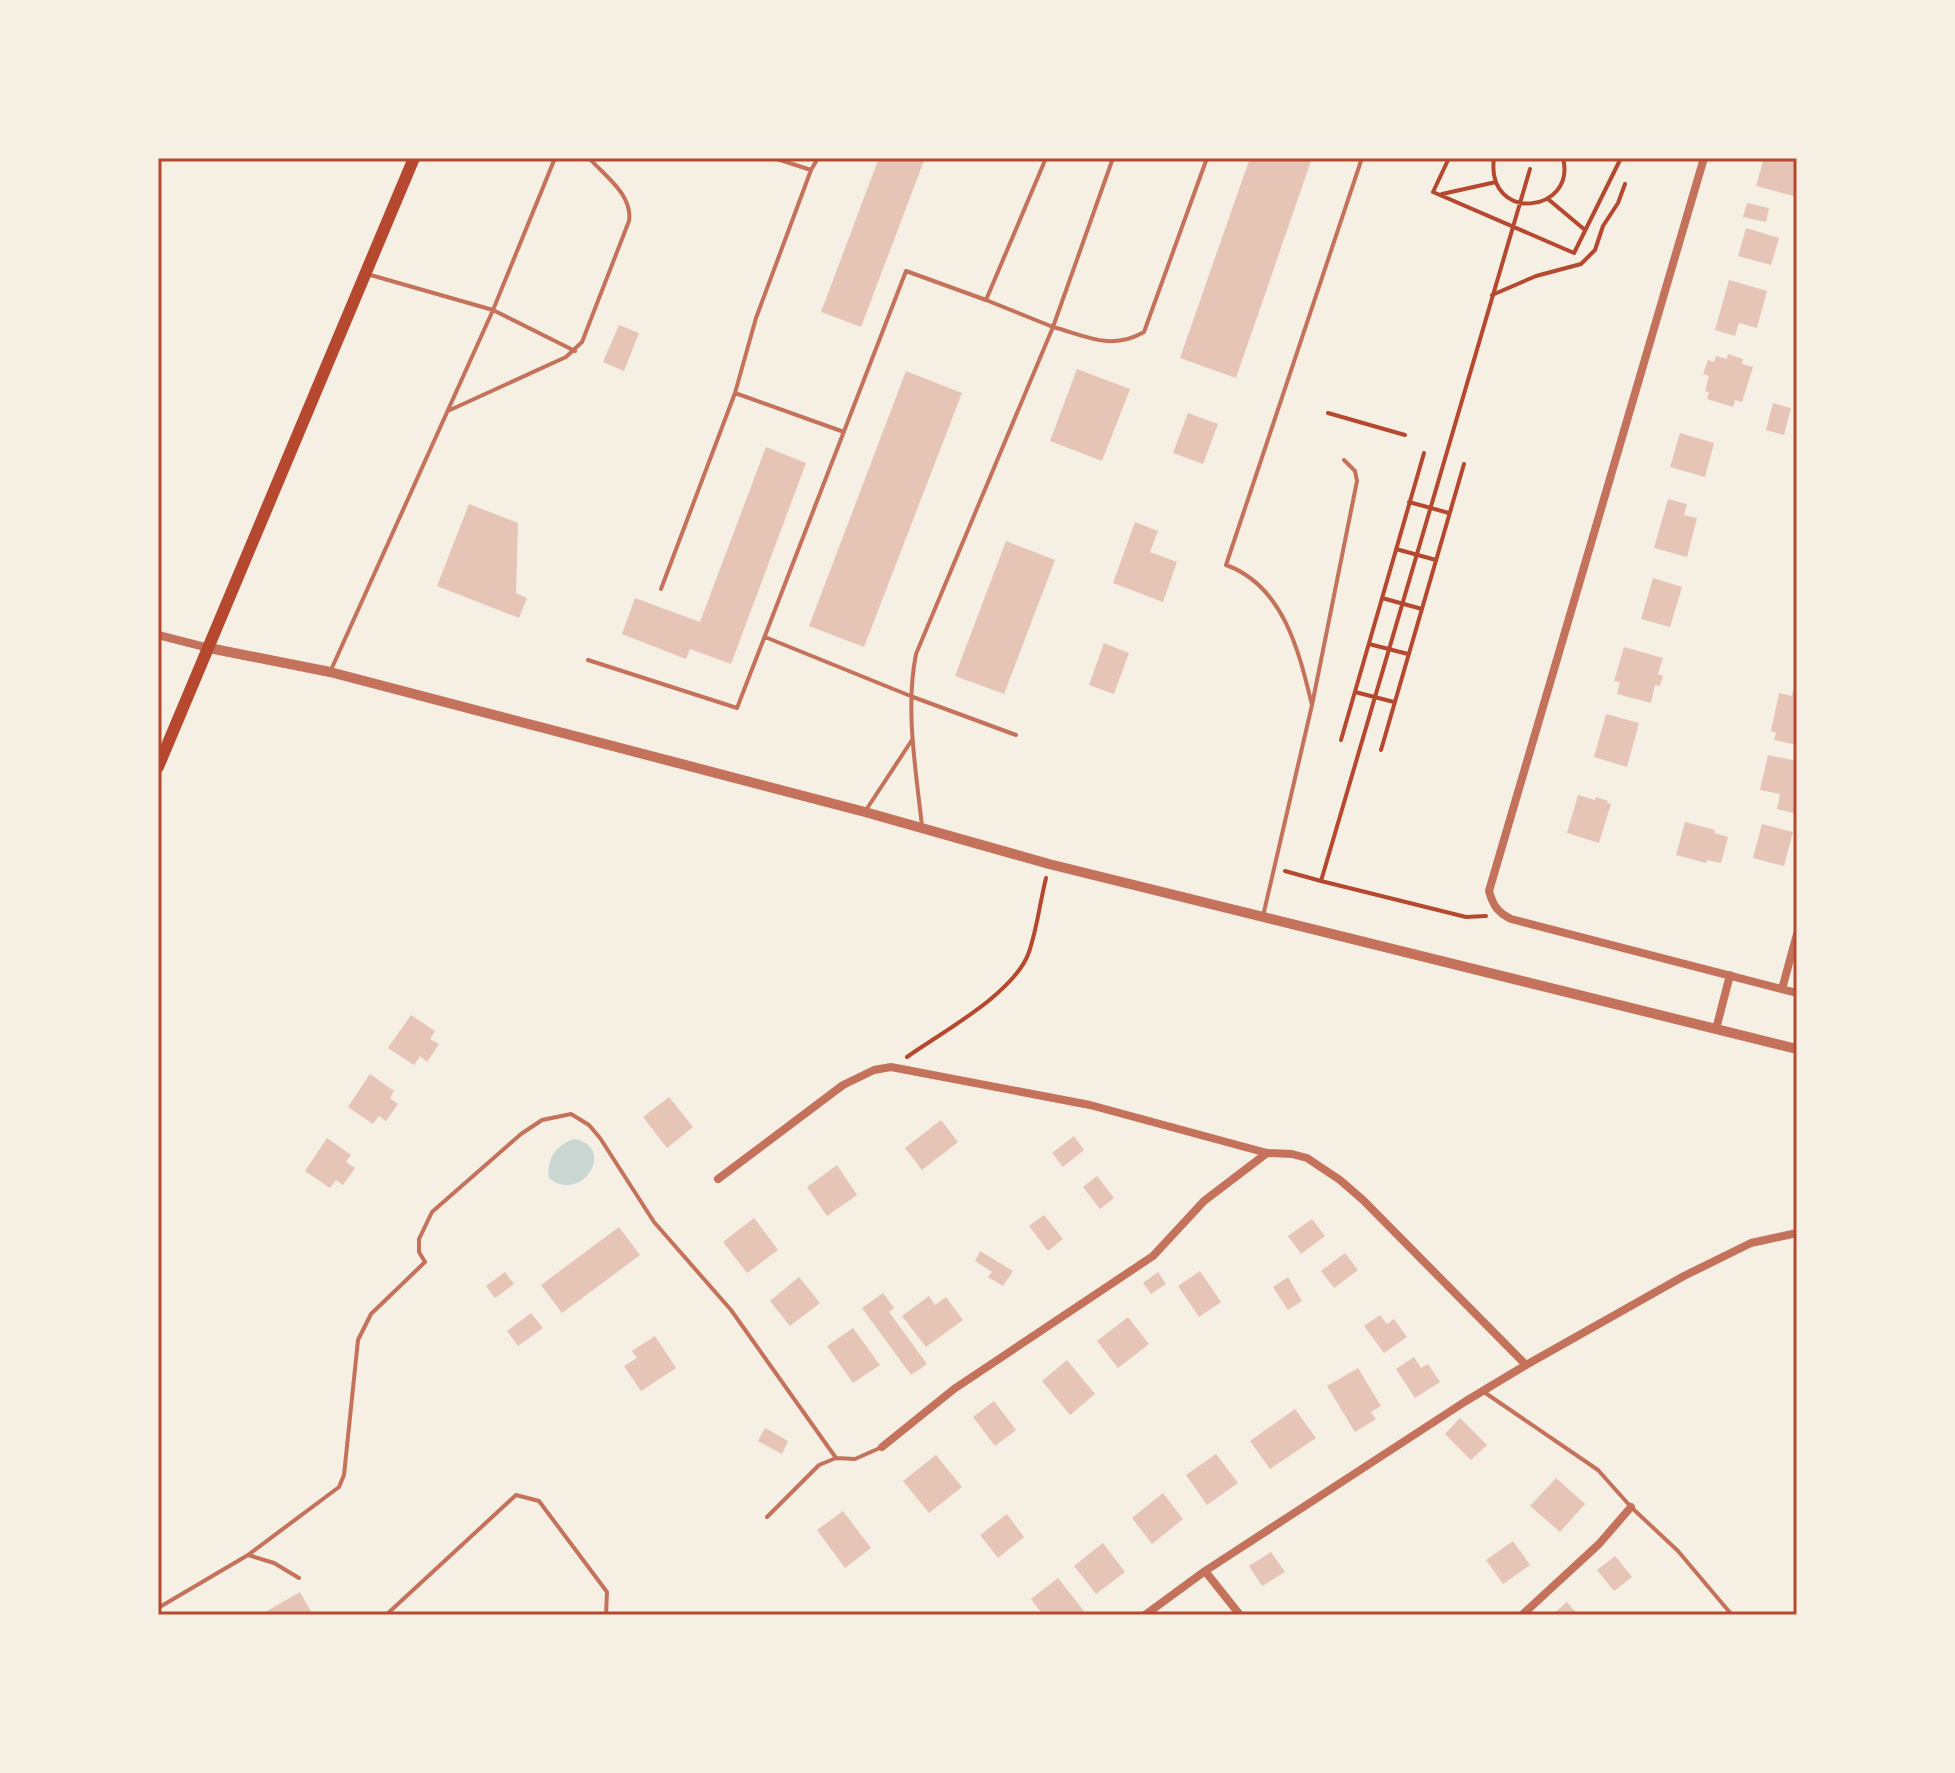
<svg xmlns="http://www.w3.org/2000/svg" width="1955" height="1773" font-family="'Fira Sans',sans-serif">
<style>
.water{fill:#c9d6d2}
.building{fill:#e6c5b7}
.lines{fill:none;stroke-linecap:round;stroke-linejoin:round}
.path{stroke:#b5482f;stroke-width:4}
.service{stroke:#c5725c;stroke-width:4}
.minor{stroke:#c5725c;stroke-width:8}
.tertiary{stroke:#c5725c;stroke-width:10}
.secondary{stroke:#b5482f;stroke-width:12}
.neatline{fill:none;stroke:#b5482f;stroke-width:3}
</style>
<rect width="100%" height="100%" fill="#f6efe4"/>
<!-- water -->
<path class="water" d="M574 1139C618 1147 581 1205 549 1178 546 1159 556 1145 574 1139Z"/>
<!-- building -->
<path class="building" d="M879 158H925L861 327 821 312Z
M1250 158H1312L1236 378 1180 358Z
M1764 158H1797V197L1756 186Z
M1747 203 1769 208 1766 222 1743 217Z
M1746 228 1779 238 1771 265 1738 256Z
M1729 280 1767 291 1757 328 1739 323 1735 336 1715 330Z
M619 325 639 333 624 371 603 362Z
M1728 354 1743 359 1742 364 1753 367 1742 402 1735 400 1733 407 1707 399 1709 392 1705 391 1709 376 1703 374 1708 360 1714 362 1716 356 1727 359Z
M1077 369 1130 389 1102 461 1050 441Z
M906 371 962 393 864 647 809 626Z
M1773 403 1791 408 1784 435 1766 430Z
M1188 413 1218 424 1203 464 1173 453Z
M1680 433 1714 443 1705 477 1670 467Z
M766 447 806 463 731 664 690 649 686 659 622 634 635 598 700 622Z
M1668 499 1687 504 1684 515 1697 518 1687 557 1654 548Z
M469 504 518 523 516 593 527 598 519 618 437 586Z
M1135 522 1158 531 1150 552 1177 562 1163 602 1113 583Z
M1006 541 1055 560 1004 694 955 676Z
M1653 578 1682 587 1670 627 1641 619Z
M1104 643 1129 653 1114 694 1089 685Z
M1624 647 1663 658 1658 674 1663 676 1660 686 1655 685 1651 703 1617 694 1620 682 1614 681Z
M1793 690 1797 691V745L1774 740 1776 733 1771 731 1779 693 1792 696Z
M1606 714 1639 723 1627 767 1594 757Z
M1768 755 1797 761V814L1777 809 1780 794 1760 790Z
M1578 795 1595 800 1596 797 1608 801 1607 803 1611 804 1599 843 1567 833Z
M1685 822 1715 830 1714 833 1728 837 1721 863 1707 860 1706 863 1676 855Z
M1762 824 1793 832 1784 866 1753 858Z
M411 1015 435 1031 430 1039 439 1044 427 1062 420 1056 414 1065 388 1048Z
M370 1074 394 1091 390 1098 398 1104 386 1121 379 1116 373 1124 348 1107Z
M669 1097 693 1127 667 1148 643 1117Z
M941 1120 958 1142 922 1170 905 1148Z
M1074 1136 1084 1150 1063 1167 1052 1153Z
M327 1138 351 1155 346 1162 355 1168 343 1185 336 1180 330 1188 305 1171Z
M837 1165 857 1195 827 1216 807 1187Z
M1097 1176 1114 1198 1100 1209 1083 1187Z
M1044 1215 1063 1239 1048 1251 1029 1226Z
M754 1218 778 1250 747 1273 723 1242Z
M1312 1219 1325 1236 1301 1254 1288 1236Z
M619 1227 640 1255 562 1313 541 1285Z
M980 1251 1013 1271 1003 1286 988 1277 992 1272 975 1261Z
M1345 1253 1358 1270 1334 1288 1321 1271Z
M1200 1271 1221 1302 1199 1317 1178 1286Z
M505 1272 514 1284 495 1298 486 1286Z
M1158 1272 1166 1284 1151 1294 1143 1283Z
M799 1277 820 1303 790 1326 770 1301Z
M1288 1277 1302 1301 1288 1310 1273 1287Z
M883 1293 894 1308 889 1312 927 1364 911 1375 862 1308Z
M929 1296 935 1305 946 1297 963 1320 926 1347 902 1316Z
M531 1313 543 1328 518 1346 507 1331Z
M1380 1315 1387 1324 1394 1319 1407 1337 1384 1353 1364 1326Z
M1128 1317 1149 1344 1118 1368 1097 1341Z
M853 1328 880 1365 853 1383 827 1346Z
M655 1336 676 1368 641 1391 624 1366 637 1358 632 1351Z
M1414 1357 1421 1368 1428 1364 1440 1382 1415 1398 1396 1369Z
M1067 1360 1095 1394 1070 1415 1042 1381Z
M1358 1368 1381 1406 1371 1412 1376 1419 1355 1432 1327 1386Z
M994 1401 1016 1430 995 1446 973 1417Z
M1295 1409 1316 1438 1270 1469 1250 1441Z
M1460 1418 1487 1445 1471 1460 1445 1434Z
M765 1428 788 1441 782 1454 758 1441Z
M1216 1454 1238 1483 1207 1505 1186 1475Z
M936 1455 962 1487 929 1513 903 1481Z
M1556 1478 1585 1504 1560 1532 1530 1506Z
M1163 1493 1183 1519 1152 1544 1132 1518Z
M843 1511 871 1548 845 1568 817 1530Z
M1007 1514 1024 1537 998 1558 980 1535Z
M1513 1541 1530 1565 1503 1584 1486 1560Z
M1103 1543 1125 1572 1096 1594 1074 1566Z
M1271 1552 1285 1572 1262 1586 1249 1566Z
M1615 1556 1632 1577 1614 1591 1597 1570Z
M1058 1578 1084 1611 1079 1615H1043L1031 1599Z
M300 1592 313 1615H260Z
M1567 1602 1578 1615H1552Z"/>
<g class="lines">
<!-- path -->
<path class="path" d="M1449 158 1433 192 1574 253 1621 158
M1494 158C1485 223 1577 214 1563 158
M1442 194 1496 182
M1548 199 1585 230
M1492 295 1536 276 1581 264 1595 250 1603 226 1618 203 1625 184
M1328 413 1405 435
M1409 502 1449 513
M1396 549 1436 560
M1382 598 1422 609
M1369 644 1408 654
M1355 692 1394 702
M1341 740 1424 453
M1381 750 1464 464
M1285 871 1321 881 1530 169
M1321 881 1466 917 1486 916
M907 1057C942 1032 1015 993 1029 952 1037 929 1040 902 1046 878"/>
<!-- service -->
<path class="service" d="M1046 158 986 300 1053 327 1113 158
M811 170 818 158
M367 274 493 310 575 351
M735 393 756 318 811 170 774 158
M450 410 566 357 582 342 629 221C633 195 605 176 589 158
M661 589 735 393 844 432
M765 637 913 697 1016 735
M588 660 737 708 906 271 986 300
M331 670 493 310 555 158
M1312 705C1299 652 1284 586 1226 565L1362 158
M866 810 912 740
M922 826C916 771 905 709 916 654L1053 327C1087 336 1111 351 1144 332L1207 158
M1263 916 1312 705 1357 481 1355 471 1344 460
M1484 1392 1598 1470 1631 1507 1678 1551 1732 1615
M767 1517 819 1465 836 1458
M248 1555 339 1487 344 1475 358 1340 371 1314 425 1262 419 1252V1239L432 1212 521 1134 542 1120 571 1114 589 1125 600 1138 654 1222 731 1310 836 1458 855 1459 882 1447
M158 1608 248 1555 274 1563 299 1578
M386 1615 516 1495 539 1501 607 1592 606 1615"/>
<!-- minor -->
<path class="minor" d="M1704 158 1489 891C1493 905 1497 912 1511 919L1797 993
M158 635 209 648
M1782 989 1797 934
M1716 1029 1730 975
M718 1179 843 1085 874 1070 891 1067 1090 1105 1267 1153 1292 1154 1307 1158 1340 1180 1363 1200 1526 1365
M882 1447 954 1389 1153 1256 1204 1201 1267 1153
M1205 1571 1240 1615
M1145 1615 1205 1571 1466 1401 1526 1365 1684 1276 1751 1243 1797 1233
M1522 1615 1599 1544 1631 1507"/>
<!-- tertiary -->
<path class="tertiary" d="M209 648 330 672 865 812 1049 864 1797 1049"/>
<!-- secondary -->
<path class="secondary" d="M158 767 414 158"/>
</g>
<!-- border -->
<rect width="1955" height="1773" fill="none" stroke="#f6efe4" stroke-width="320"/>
<rect x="160" y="160" width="1635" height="1453" class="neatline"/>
</svg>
